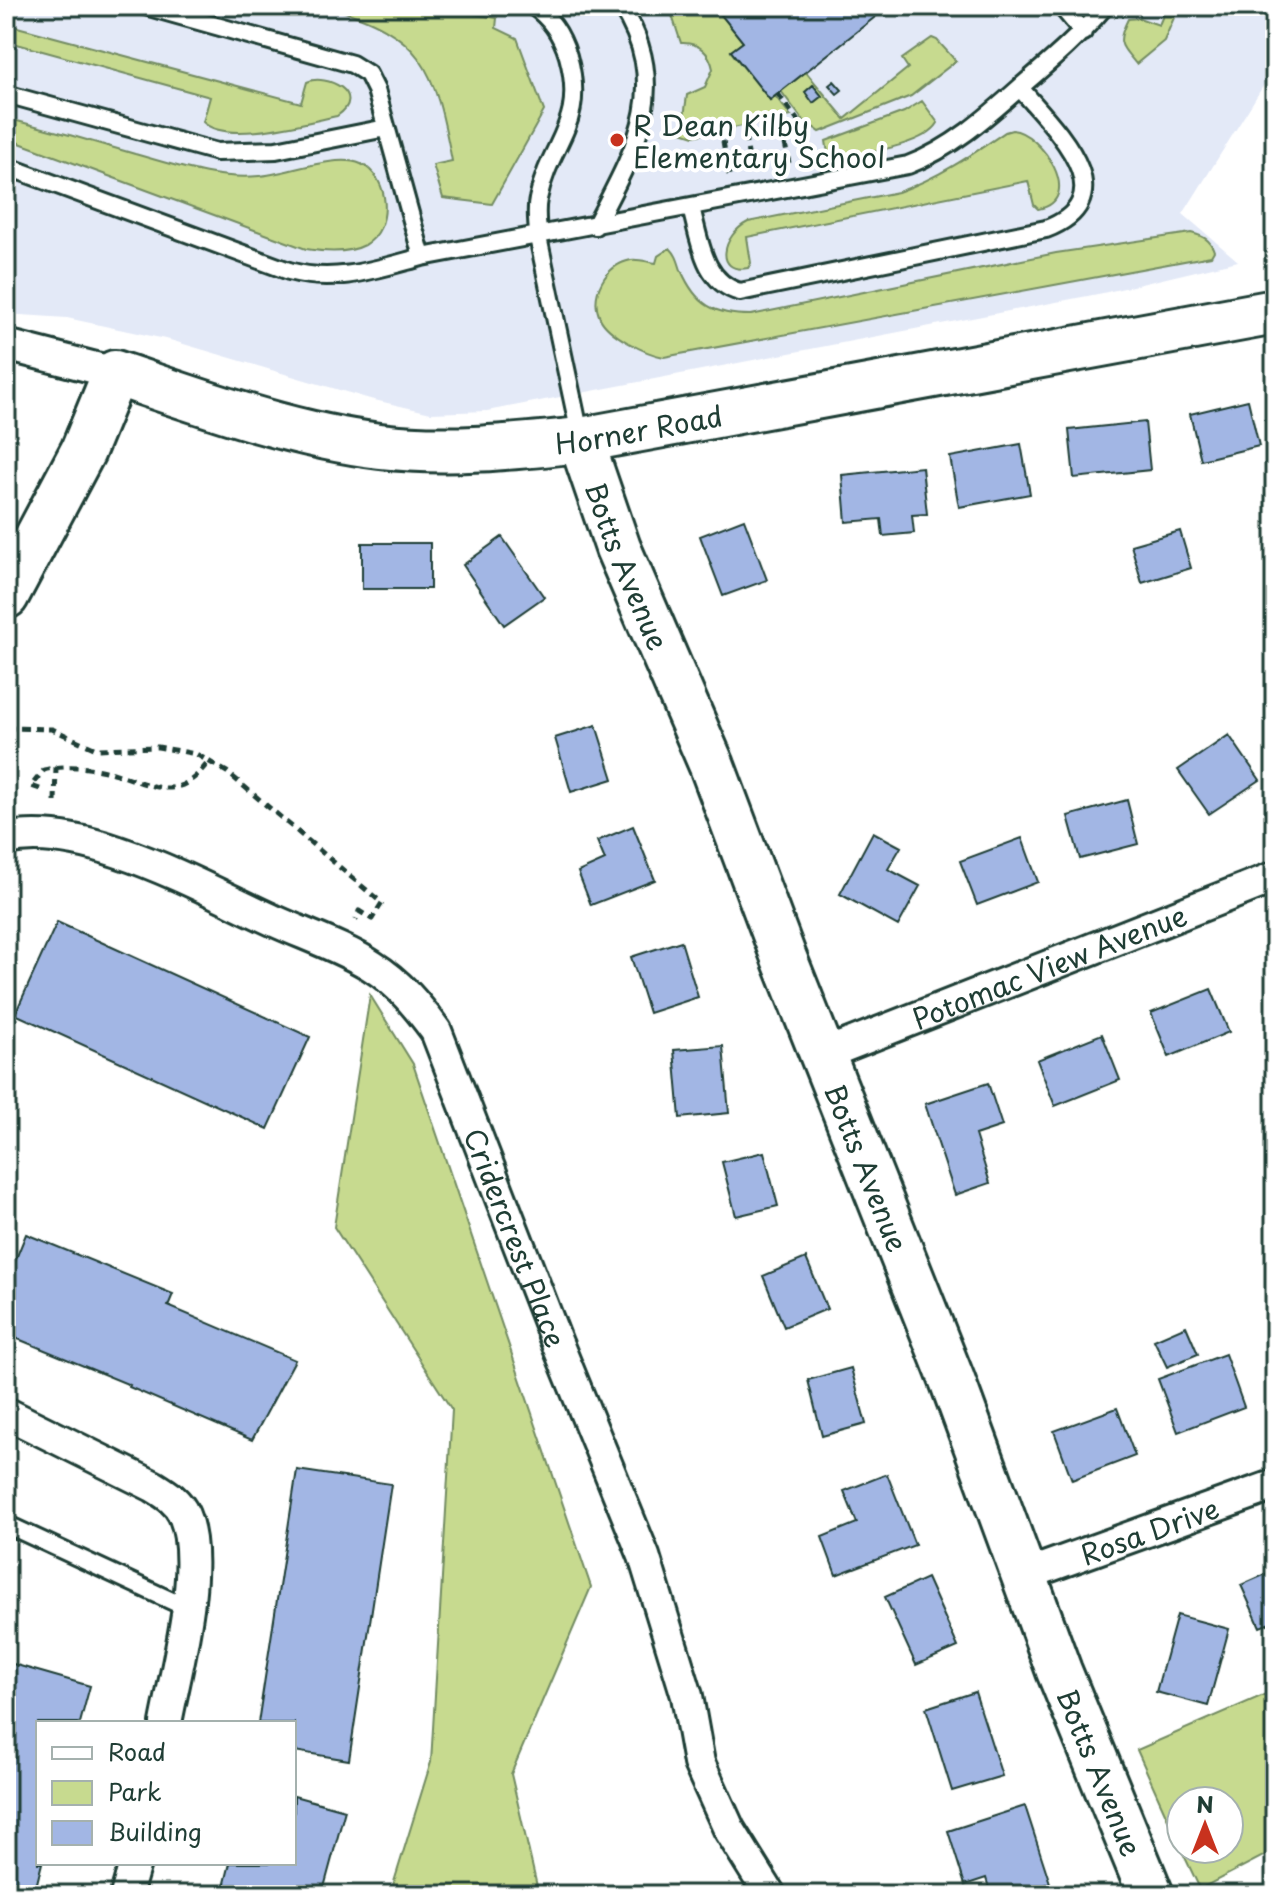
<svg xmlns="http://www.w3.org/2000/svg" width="1281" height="1901" font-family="'Playpen Sans',sans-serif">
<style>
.built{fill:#e3e9f7}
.green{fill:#c7da8f;stroke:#738c62;stroke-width:2}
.building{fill:#a2b6e4;stroke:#1f3d34;stroke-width:2}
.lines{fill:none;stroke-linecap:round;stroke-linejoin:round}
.lane-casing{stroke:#1f3d34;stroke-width:22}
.street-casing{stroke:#1f3d34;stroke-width:36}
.secondary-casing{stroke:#1f3d34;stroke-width:50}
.path{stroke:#1f3d34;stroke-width:5;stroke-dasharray:8 6;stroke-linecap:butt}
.lane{stroke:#fff;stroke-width:16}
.street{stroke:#fff;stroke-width:30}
.secondary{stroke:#fff;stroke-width:44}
.poi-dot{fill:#c8321e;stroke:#fff;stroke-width:3}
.labels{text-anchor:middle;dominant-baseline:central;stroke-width:8;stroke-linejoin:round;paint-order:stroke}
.poi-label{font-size:28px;fill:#1f3d34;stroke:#fff;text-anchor:start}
.street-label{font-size:28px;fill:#1f3d34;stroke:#fff}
</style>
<rect width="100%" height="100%" fill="#fff"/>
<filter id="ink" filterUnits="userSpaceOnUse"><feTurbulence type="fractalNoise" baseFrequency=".0125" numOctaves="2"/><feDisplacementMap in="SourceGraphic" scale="16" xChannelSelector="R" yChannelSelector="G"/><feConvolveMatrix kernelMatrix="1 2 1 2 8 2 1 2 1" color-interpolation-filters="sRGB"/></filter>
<g filter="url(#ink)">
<!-- built -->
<path class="built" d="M6 6H1275V67L1183 214 1238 261 1103 293 487 411 431 413 370 399 170 340 67 318 6 314Z"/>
<!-- green -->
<path class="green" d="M326 6H427L497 18 496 28 517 38 544 111 492 204 443 198 433 165 452 161C434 67 424 34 326 6Z
M669 6H714L743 42 731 52 770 100 775 96 791 116 694 136 682 132 687 95 705 87 713 69C710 53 699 42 681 43Z
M1167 6H1179L1164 41 1136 64C1120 44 1116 43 1128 19L1139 18 1159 25Z
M6 24 301 103 307 82C326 73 369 94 337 116 307 122 226 145 203 122L210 97 6 41Z
M932 38 937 40 956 61 911 96 820 132 802 119 781 91 806 72 845 119 908 68 902 59Z
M922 101 938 123C924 147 856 154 829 160L826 141 904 112Z
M6 118C49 129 92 141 135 154 175 165 216 180 259 176 287 174 336 153 361 164 390 177 394 229 365 245 348 254 324 252 306 249L6 138Z
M1012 130C1041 132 1086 200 1038 209L1034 205 1028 181 747 237 751 263 748 268C714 274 722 235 748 222L898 192C938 178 970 156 1005 132Z
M1191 233C1203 236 1210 239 1214 251L1211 256 664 357C646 354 608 335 600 318 589 294 606 265 631 260 639 259 648 262 656 263L658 256 670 248C677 255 678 261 681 270 696 305 714 315 751 315L1056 253Z
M370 995 413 1064 591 1587 511 1774 539 1895H390L431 1762 452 1410 334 1227Z
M1275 1690V1850L1200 1889 1181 1849H1229V1801H1181V1848L1137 1750Z"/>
<!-- building -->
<path class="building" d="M714 6H889L770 100 731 51 743 42Z
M834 81 842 90 837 94 829 85Z
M813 85 822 96 813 103 805 92Z
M1248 400 1259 446 1201 460 1190 414Z
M1145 422 1150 470 1074 478 1069 430Z
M1021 444 1030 494 959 507 950 457Z
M922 467 927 514 912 515 914 533 883 536 881 519 846 522 842 475Z
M744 519 767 580 723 596 700 536Z
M1180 531 1191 568 1142 583 1131 545Z
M502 537 544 597 504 625 463 565Z
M362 543H430V589H362Z
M596 725 613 779 571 792 555 738Z
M1229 735 1260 780 1209 814 1178 770Z
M1127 800 1138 844 1080 859 1068 816Z
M633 826 655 880 591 905 578 872 605 860 597 841Z
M873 832 901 847 888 869 920 886 898 926 840 894Z
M1022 838 1038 882 977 905 960 861Z
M57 922 310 1037 268 1129 15 1014Z
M681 941 698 997 649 1013 631 957Z
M1211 989 1229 1032 1169 1057 1151 1013Z
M1102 1034 1120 1080 1055 1106 1037 1060Z
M723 1046 729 1113 680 1118 674 1050Z
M988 1083 1002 1126 975 1135 990 1183 955 1195 925 1104Z
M764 1152 778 1206 736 1216 722 1162Z
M26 1234 173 1294 168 1306 295 1360 252 1440 129 1387 130 1385 6 1334V1283Z
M806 1258 827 1309 784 1327 763 1276Z
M1186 1326 1198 1354 1167 1367 1154 1340Z
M1225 1354 1244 1407 1178 1432 1158 1379Z
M851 1368 866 1424 822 1436 808 1380Z
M1117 1408 1135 1456 1072 1480 1054 1431Z
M297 1470 391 1484 349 1760 294 1751V1723H258Z
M887 1474 915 1545 836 1575 822 1537 857 1523 844 1491Z
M1275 1570V1621L1260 1627 1241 1585Z
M927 1578 958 1647 916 1665 885 1597Z
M1177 1615 1229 1629 1208 1706 1156 1692Z
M6 1662 90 1686 80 1723H38V1863H42L34 1895H6Z
M975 1692 1002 1776 952 1791 926 1708Z
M294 1796 345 1810 322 1895H222L230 1863H294Z
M1025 1806 1050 1883 1014 1895H991L986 1878 965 1885 948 1831Z"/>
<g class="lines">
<defs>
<path id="lane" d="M145 6 352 64 368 74 376 90 422 257
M533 6C551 18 562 36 568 56 587 125 550 140 538 199 535 212 538 224 538 237L581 439
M1061 6 1083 32
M6 94 217 152 276 150 386 128
M6 166 289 271C335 284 377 269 422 257L908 165C953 148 989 115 1025 83 1053 59 1081 35 1105 6
M691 208C700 240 703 282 740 292L1046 229C1129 197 1052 126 1020 88
M595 226C634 151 673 87 621 6
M6 1524 187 1608"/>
<g id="street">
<path d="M6 345 115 373"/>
<path id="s1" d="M6 839C88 821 203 889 277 922 306 935 346 949 372 966 399 983 417 1005 436 1031L557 1343 644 1556 687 1696 699 1763 729 1829 770 1895"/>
<path id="s2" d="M822 1055 1275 877"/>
<path d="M6 1413 153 1486C166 1494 178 1501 184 1515 205 1566 176 1669 166 1723"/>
<path id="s3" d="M1025 1575 1275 1485"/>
<path d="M126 1895 135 1863"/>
</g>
<g id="secondary">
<path id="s4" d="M581 440 618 548 712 766 784 958 952 1380 1059 1671 1151 1895"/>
<path id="s5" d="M6 596 83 451 115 373C201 402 290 435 380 446 447 454 514 447 581 440L1275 312"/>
</g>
</defs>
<!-- lane casing -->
<use href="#lane" class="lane-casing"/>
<!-- street casing -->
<use href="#street" class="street-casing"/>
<!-- secondary casing -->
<use href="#secondary" class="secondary-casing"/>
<!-- path -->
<path class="path" d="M778 94 801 125
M782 129 789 163
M745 136 751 171
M723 141 729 175
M6 728 52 729 96 749 158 747 196 754 227 772 382 903 372 919 359 911 356 920
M40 789 31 786 44 770C66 764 91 767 113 773 154 785 177 805 209 761
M55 802 56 767"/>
<!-- lane -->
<use href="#lane" class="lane"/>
<!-- street -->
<use href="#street" class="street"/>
<!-- secondary -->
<use href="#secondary" class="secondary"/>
</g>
</g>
<!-- markers -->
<circle class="poi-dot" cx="617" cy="140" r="8"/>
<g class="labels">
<!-- poi labels -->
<g class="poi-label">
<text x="633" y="124">R Dean Kilby<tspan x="633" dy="32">Elementary School</tspan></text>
</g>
<!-- street labels -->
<g class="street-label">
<text stroke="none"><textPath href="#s5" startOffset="784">Horner Road</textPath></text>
<text stroke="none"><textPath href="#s4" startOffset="134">Botts Avenue</textPath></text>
<text stroke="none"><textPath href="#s2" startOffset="244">Potomac View Avenue</textPath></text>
<text stroke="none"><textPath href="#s4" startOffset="782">Botts Avenue</textPath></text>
<text stroke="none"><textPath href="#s1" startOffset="706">Cridercrest Place</textPath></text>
<text stroke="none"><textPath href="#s3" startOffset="132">Rosa Drive</textPath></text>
<text stroke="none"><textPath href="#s4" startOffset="1430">Botts Avenue</textPath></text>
</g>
</g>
<!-- margin -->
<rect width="1281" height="1901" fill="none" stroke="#fff" stroke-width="32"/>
<rect x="16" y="16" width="1249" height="1869" fill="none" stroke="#1f3d34" stroke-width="3" filter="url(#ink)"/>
<!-- legend -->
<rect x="36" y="1721" width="260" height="144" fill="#ffffff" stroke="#a5b1ae" stroke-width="2"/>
<rect x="52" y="1747" width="40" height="12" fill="#ffffff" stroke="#a5b1ae" stroke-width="2"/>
<text x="108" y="1761" font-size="24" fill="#1f3d34">Road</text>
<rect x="52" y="1781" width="40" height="24" fill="#c7da8f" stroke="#a5b1ae" stroke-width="2"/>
<text x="108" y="1801" font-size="24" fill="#1f3d34">Park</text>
<rect x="52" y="1821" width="40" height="24" fill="#a2b6e4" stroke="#a5b1ae" stroke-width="2"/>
<text x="108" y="1841" font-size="24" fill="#1f3d34">Building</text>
<!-- north arrow -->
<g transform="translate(1205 1825)"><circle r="38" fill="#ffffff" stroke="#a5b1ae" stroke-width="2"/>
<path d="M0-6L14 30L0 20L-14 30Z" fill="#c8321e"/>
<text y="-12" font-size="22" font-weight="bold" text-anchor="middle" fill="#1f3d34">N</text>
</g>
</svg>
